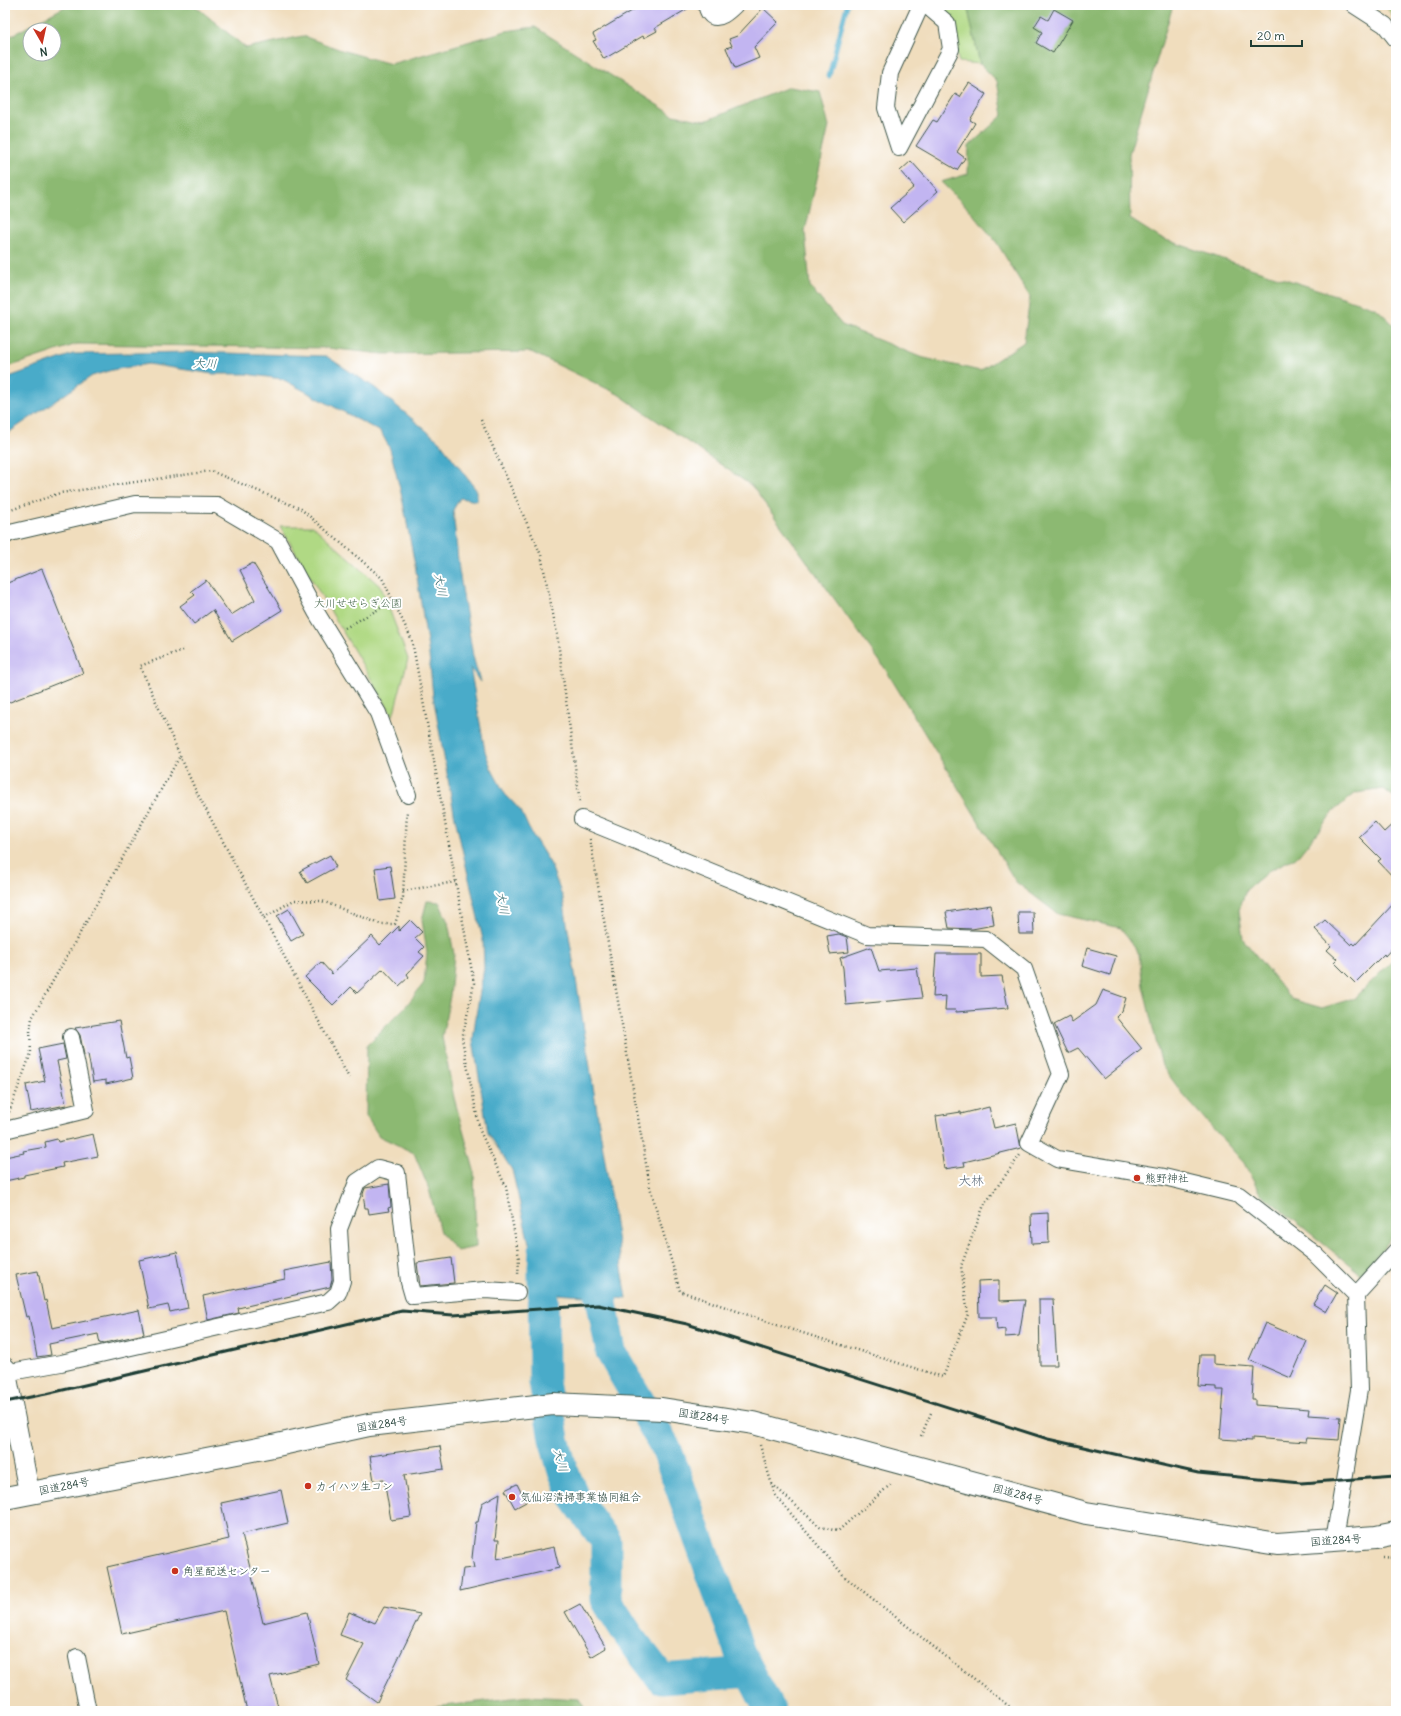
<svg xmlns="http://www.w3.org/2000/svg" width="1401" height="1716" font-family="Delius,'Klee One',sans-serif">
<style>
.green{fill:#b0d984;stroke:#688b5c}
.forest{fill:#8cb972;stroke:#567b53;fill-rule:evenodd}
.water{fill:#4aabc9;stroke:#34747e}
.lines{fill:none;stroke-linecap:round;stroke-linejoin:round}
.stream{stroke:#4aabc9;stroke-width:5}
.river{stroke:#4aabc9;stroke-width:31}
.building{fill:#c2b5f1}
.minor-casing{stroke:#3e5549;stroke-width:18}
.tertiary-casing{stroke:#3e5549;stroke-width:22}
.trunk-casing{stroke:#3e5549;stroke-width:24}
.path{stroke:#3e5549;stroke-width:2.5;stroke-dasharray:1 3;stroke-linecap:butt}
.minor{stroke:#fff;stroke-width:16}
.tertiary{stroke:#fff;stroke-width:20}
.trunk{stroke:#fff;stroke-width:22}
.rail{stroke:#1f3d34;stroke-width:3}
.poi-dot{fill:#c8321e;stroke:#fff;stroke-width:1.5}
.labels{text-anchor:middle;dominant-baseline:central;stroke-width:4;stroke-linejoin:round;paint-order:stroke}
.park-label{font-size:11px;fill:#436448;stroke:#fff}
.poi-label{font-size:11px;fill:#1f3d34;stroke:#fff;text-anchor:start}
.street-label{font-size:11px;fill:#1f3d34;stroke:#fff}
.water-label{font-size:12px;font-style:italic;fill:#2e6468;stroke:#fff}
.quarter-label{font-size:13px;fill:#586776;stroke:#fff}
</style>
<rect width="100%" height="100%" fill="#fff"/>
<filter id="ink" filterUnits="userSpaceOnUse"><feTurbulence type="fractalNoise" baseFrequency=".025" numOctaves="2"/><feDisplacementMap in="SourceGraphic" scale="8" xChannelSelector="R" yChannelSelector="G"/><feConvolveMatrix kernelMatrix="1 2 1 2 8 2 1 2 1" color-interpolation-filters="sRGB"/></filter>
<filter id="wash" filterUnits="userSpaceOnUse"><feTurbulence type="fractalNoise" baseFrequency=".012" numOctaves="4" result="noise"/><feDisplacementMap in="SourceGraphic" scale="16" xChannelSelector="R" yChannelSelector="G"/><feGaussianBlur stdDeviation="0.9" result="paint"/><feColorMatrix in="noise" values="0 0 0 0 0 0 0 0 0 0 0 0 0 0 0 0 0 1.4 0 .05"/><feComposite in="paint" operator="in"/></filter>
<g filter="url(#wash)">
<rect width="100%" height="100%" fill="#f0ddbd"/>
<!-- green -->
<path class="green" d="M941 5H967L980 64 959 62Z
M1382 5H1396V20L1387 8Z
M280 526H313L381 587 408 659 393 716Z"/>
<!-- forest -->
<path class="forest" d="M68 5H194L246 48 303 36 344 51 391 64 506 31 535 27 673 115 705 121 789 87 820 92 829 126 805 231 810 287 842 325 920 357 980 371 1024 342 1030 297 997 243 969 209 941 182 968 174 969 146 1003 115 997 81 980 64 967 5H1173L1129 154 1130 219 1160 238 1238 264 1376 308 1396 327V799L1384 789 1356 793 1336 809 1298 856 1270 870 1246 890 1239 910 1243 939 1291 999 1322 1008 1355 998 1396 957V1233L1361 1274 1259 1192 1244 1163 1185 1097 1162 1066 1143 986 1139 954 1121 928 1058 914 1016 882 884 667 752 486 618 394 531 352 383 354 327 348 77 344 5 368V39ZM30 30H54V54H30Z
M427 901 439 902 448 922 454 954 450 996 442 1037 454 1098 474 1170 476 1247 457 1251 440 1232 429 1189 414 1153 379 1136 366 1116 367 1045 406 1006 424 983 427 953 422 920Z
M529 1696 579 1699 586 1711H425L435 1707Z"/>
<!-- water -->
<path class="water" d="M191 352 326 356 374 387 440 442 477 491V501L460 498 453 510 459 570 473 656 480 682 470 667 485 751 491 768 505 794 521 811 530 831 550 863 563 898 627 1299 528 1292 534 1283 532 1256 512 1170 488 1133 473 1040 476 1015 484 968 483 940 455 818 433 696 429 655 416 571 402 497 390 449 381 432 282 379 246 374H213L148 364 112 370 92 376 5 435V381L9 377 73 354Z"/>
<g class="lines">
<!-- stream -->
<path class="stream" d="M829 76 847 5"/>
<!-- river -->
<path class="river" d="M544 1251 543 1268 544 1382 554 1439 562 1468 574 1497 606 1541V1600L629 1636 662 1679 750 1672
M593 1254 611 1352 666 1448 740 1653 770 1711"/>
</g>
<g id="blocks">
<!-- building -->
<path class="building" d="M642 5H694L655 28 657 31 644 38 643 36 604 59 593 41 596 40 593 34Z
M763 8 778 22 754 47 759 58 735 68 726 48 732 46 729 39 737 36Z
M1054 9 1073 20 1053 53 1036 43 1042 32 1034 27 1041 16 1048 20Z
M969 83 986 94 970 120 975 123 957 152 965 158 957 170 916 146 933 120 937 122 955 94 960 97Z
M911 161 938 191 903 222 890 208 914 187 900 171Z
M253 563 282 610 232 641 213 610 194 624 180 606 195 595 191 591 206 580 231 615 255 600 240 570Z
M42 569 83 673 5 704V584Z
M1396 821V880L1378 861 1381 859 1359 837 1375 822 1384 832Z
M330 855 336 867 307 883 300 871Z
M390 866 395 899 380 901 375 868Z
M1396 901V944L1385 956 1384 954 1355 983 1334 962 1337 959 1327 950 1331 946 1315 929 1325 920 1351 945 1353 943 1355 945Z
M991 905 994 925 972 929 949 928 946 912Z
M289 909 303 934 291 941 277 916Z
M1018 912H1033L1034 934H1019Z
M410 920 422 932 415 938 424 947 419 952 424 956 407 974 409 977 399 986 383 969 357 993 351 987 333 1005 305 977 321 962 332 974 372 936 380 945 399 926V931Z
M839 934 847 937 849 952 830 954 827 936Z
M871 947 879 971 917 968 922 998 846 1005 843 968 840 958Z
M1087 948 1116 956 1110 975 1082 966Z
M936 954H981V977L1002 976 1008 1008 956 1012V1010H945L946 996 933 997Z
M1103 990 1126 998 1122 1011 1116 1017 1142 1049 1104 1079 1078 1048 1068 1053 1054 1024 1069 1016 1072 1022 1096 1005Z
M119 1021 126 1058 129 1057 133 1078 106 1084V1080L93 1082 88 1054 84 1055 80 1035 75 1028Z
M63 1044 66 1059 57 1061 66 1105 31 1112 26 1085 45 1081 38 1049Z
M989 1107 994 1128 1016 1123 1021 1148 964 1162 965 1166 944 1169 936 1116 961 1112V1114Z
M93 1134 98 1156 62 1163 63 1167 24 1175V1177L5 1181V1157L24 1153 23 1151 46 1147 45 1142 57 1139 58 1142Z
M389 1184 391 1207 388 1208 389 1211 369 1214 368 1208H365L363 1194 365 1188Z
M1048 1213 1049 1243 1032 1244 1031 1214Z
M177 1252 188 1308 170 1312 168 1305 149 1309 139 1260Z
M451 1258 454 1283 420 1286 417 1263Z
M331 1262 332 1280 330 1287 238 1308 239 1313 208 1320 203 1296 285 1279 284 1271Z
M38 1271 44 1301 46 1300 52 1328 139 1310 144 1334 100 1344 98 1334 49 1344 51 1355 37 1357 29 1316 26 1317 16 1275Z
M999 1280V1301L1025 1300 1019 1336 1005 1337V1329L997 1330 996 1317H979L978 1281Z
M1325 1285 1337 1293 1326 1312 1313 1304Z
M1039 1299H1053L1057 1365H1040Z
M1265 1323 1307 1341 1291 1378 1249 1360Z
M1200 1355H1213V1364L1254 1367 1252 1399H1255V1405L1309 1409 1308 1415 1341 1417 1339 1440 1307 1438 1306 1442 1252 1438V1441L1220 1439 1224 1390H1216V1387L1198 1386Z
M440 1446 444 1469 404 1475 411 1517 391 1520 384 1480 374 1481 370 1456Z
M517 1484 526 1502 515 1508 505 1490Z
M281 1490 288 1523 242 1534 263 1623 307 1612 319 1664 270 1676 279 1711H247L224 1611 122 1634 107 1567 229 1539 221 1503Z
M500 1493 495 1540H499L497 1559 554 1547 559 1568 460 1591 463 1569 474 1568 472 1558 476 1522H478L482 1503Z
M580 1604 606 1648 591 1657 565 1612Z
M384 1607 420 1614 377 1702 346 1680 364 1644 340 1635 349 1612 375 1623Z"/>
</g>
</g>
<g filter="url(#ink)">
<use href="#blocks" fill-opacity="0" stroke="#3e5549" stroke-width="1"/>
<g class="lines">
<defs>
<path id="minor" d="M706 5C707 8 708 12 710 14 717 23 730 10 735 5
M921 5 890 73 886 108 899 148 951 49 947 23 926 5
M1354 5 1385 25 1396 39
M5 536 10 533 135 504 217 505 278 541 316 612 378 713 408 795
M582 819 867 935 986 939 1024 969 1061 1074 1029 1143 1057 1159 1164 1177 1239 1195 1315 1254 1356 1295 1359 1390 1334 1540
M5 1130 86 1110 71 1037
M1356 1295 1396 1251
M5 1373 61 1363 328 1302 338 1293 342 1281 339 1229 357 1182 378 1168 397 1173 409 1282 413 1296 485 1290 517 1292
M77 1657 88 1711"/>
<path id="tertiary" d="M5 1368 29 1492"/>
<path id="trunk" d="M5 1498 268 1447 369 1425 553 1404 662 1409 753 1423 1086 1513 1277 1544 1376 1537 1396 1533"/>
</defs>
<!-- minor casing -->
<use href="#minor" class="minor-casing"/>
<!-- tertiary casing -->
<use href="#tertiary" class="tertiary-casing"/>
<!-- trunk casing -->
<use href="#trunk" class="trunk-casing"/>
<!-- path -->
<path class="path" d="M481 420 541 555 557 634 580 803
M5 512 60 493 211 471 301 509 382 578 412 640 474 983 462 1039 480 1131 506 1187 519 1258 518 1275
M345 628 393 601
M183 650 140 666 195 789 349 1078
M590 839 650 1187 680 1291 774 1324 943 1377 968 1314 961 1266 984 1205 1020 1155
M403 891 455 882
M264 918 294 900 322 901 380 924H395L403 897 407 810
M9 1112 31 1053 30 1030 32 1018 180 756
M921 1436 931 1413
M760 1445 775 1495 845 1577 1015 1711
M772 1484 820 1527 838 1531 891 1484
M1383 1557 1396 1558"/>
<!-- minor -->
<use href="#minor" class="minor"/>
<!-- tertiary -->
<use href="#tertiary" class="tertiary"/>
<!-- trunk -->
<use href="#trunk" class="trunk"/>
<!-- rail -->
<path class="rail" d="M5 1402 46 1394 402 1311 453 1315 598 1305 687 1324 1048 1439 1198 1473 1301 1483 1396 1476"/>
</g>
</g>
<!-- markers -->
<g class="poi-dot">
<circle cx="1137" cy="1178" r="4"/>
<circle cx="308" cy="1486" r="4"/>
<circle cx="512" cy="1497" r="4"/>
<circle cx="175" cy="1571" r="4"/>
</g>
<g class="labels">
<!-- park labels -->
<g class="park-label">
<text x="358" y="603">大川せせらぎ公園</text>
</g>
<!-- poi labels -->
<g class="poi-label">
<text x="1145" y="1178">熊野神社</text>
<text x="316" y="1486">カイハツ生コン</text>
<text x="520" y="1497">気仙沼清掃事業協同組合</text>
<text x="183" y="1571">角星配送センター</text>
</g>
<!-- street labels -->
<g class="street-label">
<text transform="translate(704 1416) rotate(9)">国道284号</text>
<text transform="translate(382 1424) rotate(-9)">国道284号</text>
<text transform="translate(64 1486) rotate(-11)">国道284号</text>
<text transform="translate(1018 1494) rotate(15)">国道284号</text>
<text transform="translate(1336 1540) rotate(-4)">国道284号</text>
</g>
<!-- water labels -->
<g class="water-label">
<text transform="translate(205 363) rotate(2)">大川</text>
<text transform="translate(441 585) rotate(79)">大川</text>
<text transform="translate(503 903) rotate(79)">大川</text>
<text transform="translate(561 1460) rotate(75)">大川</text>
</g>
<!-- quarter labels -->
<g class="quarter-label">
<text x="971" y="1180">大林</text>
</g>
</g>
<!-- margin -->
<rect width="1401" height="1716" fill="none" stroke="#fff" stroke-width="20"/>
<!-- north arrow -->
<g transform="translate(42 42) rotate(171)"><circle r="19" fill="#ffffff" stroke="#a5b1ae"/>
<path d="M0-3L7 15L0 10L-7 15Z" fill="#c8321e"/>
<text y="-6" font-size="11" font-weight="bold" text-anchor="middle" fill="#1f3d34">N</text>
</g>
<!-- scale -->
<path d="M1251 40v6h51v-6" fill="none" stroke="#1f3d34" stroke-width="2"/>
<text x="1257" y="40" font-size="12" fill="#1f3d34" stroke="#ffffff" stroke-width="3" paint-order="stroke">20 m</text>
</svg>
